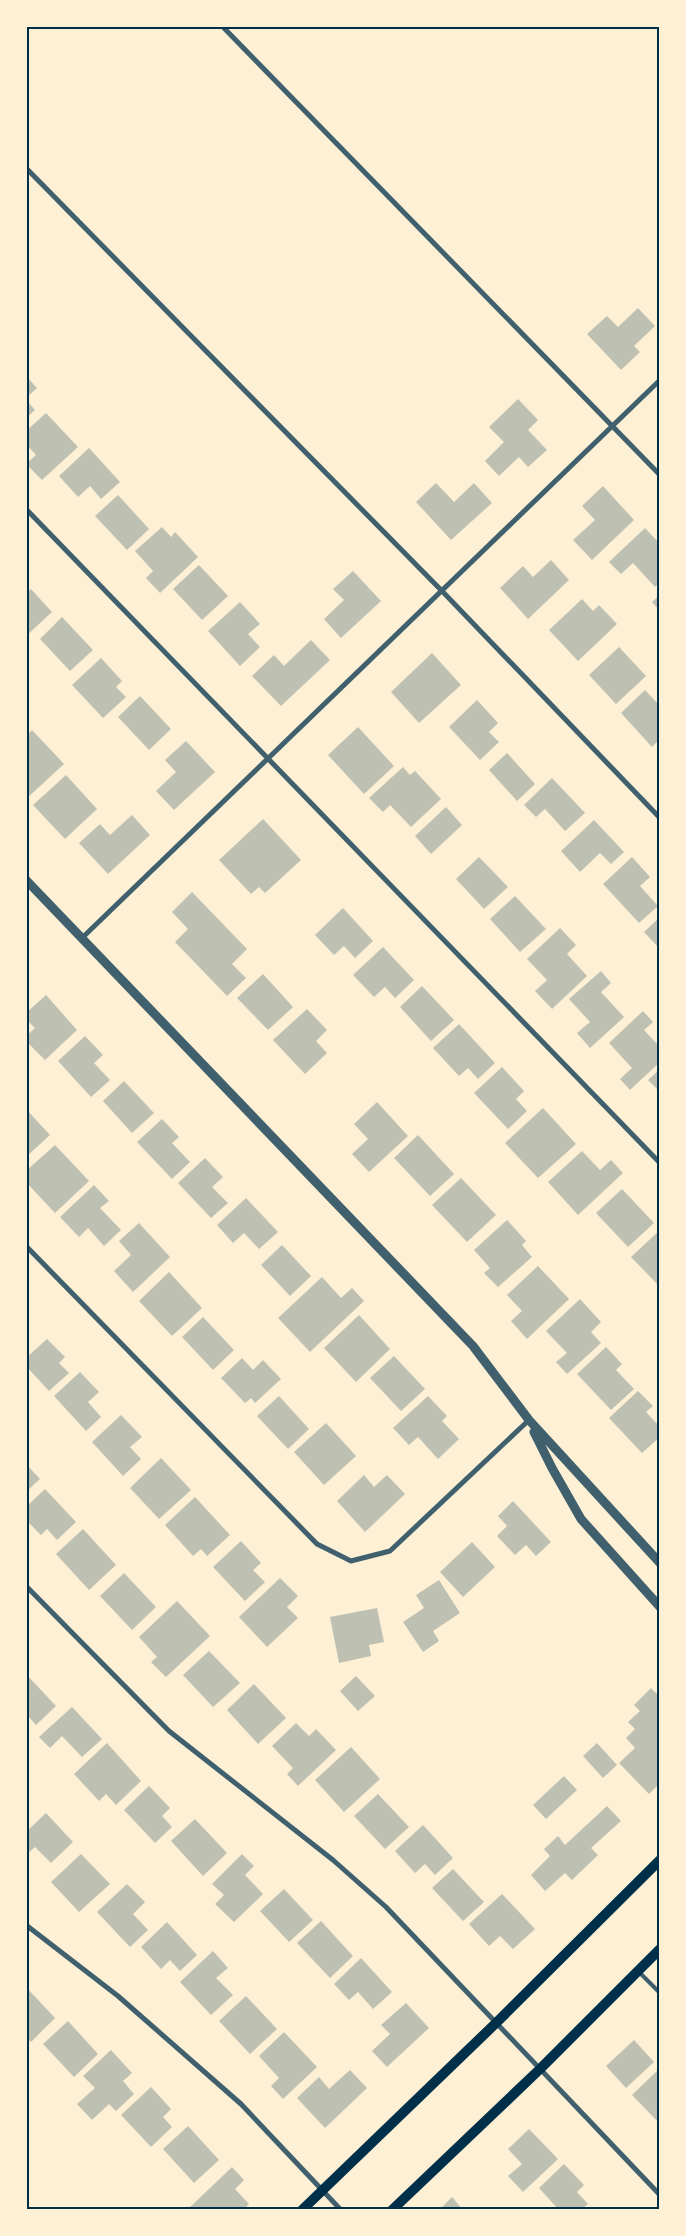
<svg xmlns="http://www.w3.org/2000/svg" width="686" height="2236" font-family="Poppins,sans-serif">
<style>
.building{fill:#bec0b2}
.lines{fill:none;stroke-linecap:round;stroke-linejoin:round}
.service{stroke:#3f606c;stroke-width:4}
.minor{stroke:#3f606c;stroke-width:5}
.tertiary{stroke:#3f606c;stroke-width:9}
.secondary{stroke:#003049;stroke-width:10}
.neatline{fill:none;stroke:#003049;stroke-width:2}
</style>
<rect width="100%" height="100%" fill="#fdf0d5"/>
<!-- building -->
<path class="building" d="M638 308 655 326 634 346 640 352 621 370 587 334 607 316 618 327Z
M26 376 37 388 26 398Z
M518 399 538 420 528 430 547 450 528 467 519 457 499 476 485 461 504 442 489 427Z
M26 400 35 410 26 418Z
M46 413 78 447 42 480 26 464 36 455 26 444V431Z
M89 448 120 482 101 499 90 486 78 497 59 476Z
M436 483 454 502 474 483 492 503 451 540 416 502Z
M603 486 634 520 592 560 573 540 595 520 582 506Z
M118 495 149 529 127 550 95 516Z
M162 527 171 537 175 532 198 557 160 593 146 578 153 571 135 551Z
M645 528 660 544V582L655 587 633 563 621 574 609 562Z
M551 560 569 580 528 619 500 588 523 566 533 577Z
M199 565 228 596 202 620 173 589Z
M353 571 381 601 341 638 324 619 344 600 333 589Z
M31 589 52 612 26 636V593Z
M660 595V611L652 602Z
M582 599 593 611 599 605 617 624 578 661 549 630Z
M240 602 260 624 248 634 260 647 240 666 208 631Z
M62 617 93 650 70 671 40 639Z
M311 640 330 660 281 706 252 676 274 655 284 666Z
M619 647 646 676 616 704 589 675Z
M432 653 461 685 419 723 391 692Z
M101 658 122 681 116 687 126 697 103 718 72 685Z
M645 690 660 706V739L652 747 621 713Z
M140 696 171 729 149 750 118 717Z
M477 700 498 723 489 732 499 742 480 760 449 727Z
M358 727 394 766 364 794 328 755Z
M32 730 64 764 26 799V736Z
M186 741 215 772 174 810 156 791 176 772 165 760Z
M507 753 535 784 517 801 489 770Z
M403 767 410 775 415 771 441 799 411 827 390 805 383 812 369 798Z
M66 775 97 809 65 839 33 805Z
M552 778 585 813 565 831 545 809 536 817 524 805Z
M446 807 462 825 431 854 415 836Z
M132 815 150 835 108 874 79 843 100 824 110 835Z
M263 819 301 860 265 893 259 887 251 894 219 860Z
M594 820 624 852 611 864 600 853 580 872 561 851Z
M479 857 508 887 484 909 456 879Z
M632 857 650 877 640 886 658 906 639 923 603 884Z
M192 892 247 949 232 964 246 978 227 996 175 942 188 929 172 912Z
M515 896 546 929 520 952 490 919Z
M343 908 373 941 355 958 344 946 334 955 315 935Z
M660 917V949L644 932Z
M560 928 576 945 567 954 587 976 552 1009 535 991 547 980 527 959Z
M383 947 414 980 395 998 385 987 374 997 353 975Z
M601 971 611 983 601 992 624 1017 590 1048 577 1033 590 1022 569 999Z
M263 974 293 1007 268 1030 237 998Z
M422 986 454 1020 431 1041 400 1007Z
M46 995 77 1030 45 1060 26 1041V1036L35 1028 26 1019V1013Z
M307 1009 327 1030 316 1041 327 1053 305 1074 273 1040Z
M643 1011 653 1022 644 1030 660 1047V1062L630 1090 620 1079 632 1068 609 1043Z
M459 1024 495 1063 478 1079 468 1068 459 1076 433 1048Z
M85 1036 103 1055 94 1063 110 1080 91 1097 58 1061Z
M502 1067 524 1091 516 1099 527 1111 508 1129 474 1093Z
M660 1069V1092L648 1080Z
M124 1081 154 1113 132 1133 103 1101Z
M377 1102 408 1136 369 1172 352 1154 368 1139 354 1124Z
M543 1108 576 1144 538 1178 505 1143Z
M26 1109 50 1135 26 1157Z
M162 1119 179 1137 172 1143 190 1162 172 1179 137 1142Z
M418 1135 454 1174 430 1196 394 1158Z
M55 1145 89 1181 55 1213 26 1182V1171Z
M582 1151 600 1170 611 1160 623 1173 578 1215 548 1182Z
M205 1158 223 1177 212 1187 228 1203 211 1218 178 1183Z
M461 1178 496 1215 467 1242 432 1205Z
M94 1185 109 1201 100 1208 121 1230 104 1246 88 1228 79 1237 60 1217Z
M622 1189 654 1223 628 1247 596 1213Z
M246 1198 278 1232 259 1249 244 1233 233 1243 217 1225Z
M507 1220 526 1241 522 1245 532 1257 498 1287 484 1273 490 1268 474 1250Z
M139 1223 170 1257 133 1292 114 1271 131 1255 119 1241Z
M660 1230V1287L631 1257Z
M282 1245 311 1276 290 1296 261 1265Z
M538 1266 569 1299 527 1339 511 1321 522 1311 507 1295Z
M169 1272 202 1308 172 1336 139 1301Z
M322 1277 341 1298 352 1288 364 1301 310 1352 278 1318Z
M580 1299 601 1322 591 1332 601 1343 567 1374 556 1362 567 1353 546 1331Z
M359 1315 390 1349 356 1382 324 1348Z
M203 1317 234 1350 213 1370 182 1337Z
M47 1339 65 1357 59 1363 69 1373 49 1391 26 1366V1358Z
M606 1347 622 1364 616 1370 634 1389 611 1410 577 1374Z
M394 1356 425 1389 401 1411 370 1378Z
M242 1358 253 1370 263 1360 281 1379 255 1403 251 1398 245 1403 221 1378Z
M80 1372 99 1392 88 1402 101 1417 86 1431 54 1396Z
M638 1391 653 1406 646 1412 660 1427V1437L642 1453 609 1418Z
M279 1396 309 1429 288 1449 257 1416Z
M428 1396 447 1416 442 1421 459 1439 438 1459 418 1437 409 1445 393 1428Z
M121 1415 142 1437 130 1447 141 1459 123 1476 92 1442Z
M326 1423 356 1456 324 1485 294 1452Z
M161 1458 191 1490 159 1519 130 1488Z
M26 1464 40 1479 26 1492Z
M364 1475 374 1487 387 1475 405 1494 365 1532 337 1501Z
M45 1489 76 1522 57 1540 47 1529 41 1535 26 1520V1507Z
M195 1497 230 1535 207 1556 201 1549 193 1556 165 1525Z
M513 1501 551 1542 536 1556 526 1545 515 1555 497 1536 507 1526 498 1516Z
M83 1529 116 1565 89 1590 56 1554Z
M241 1541 261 1563 253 1570 265 1582 245 1601 213 1567Z
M472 1542 495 1567 463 1597 440 1572Z
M124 1573 156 1607 132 1630 100 1596Z
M280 1578 298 1596 287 1607 298 1618 267 1647 239 1617Z
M439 1580 460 1613 433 1631 439 1641 423 1652 403 1622 424 1608 416 1595Z
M177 1601 210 1636 166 1677 151 1662 157 1657 139 1637Z
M377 1608 384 1642 369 1645 371 1656 339 1663 330 1617Z
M209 1651 240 1683 213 1707 183 1675Z
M26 1674 56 1706 36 1725 26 1714Z
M356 1676 375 1696 358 1711 340 1691Z
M254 1684 286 1718 258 1744 227 1710Z
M651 1688 660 1697V1783L649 1794 619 1763 635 1748 626 1738 635 1729 628 1722 640 1711 634 1705Z
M72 1707 102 1739 82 1757 62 1736 50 1748 39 1737Z
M296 1723 309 1736 316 1729 336 1750 298 1786 287 1774 293 1768 272 1746Z
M107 1743 141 1781 116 1805 106 1794 99 1801 74 1774Z
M597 1743 617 1765 603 1778 583 1756Z
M351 1747 380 1779 344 1812 315 1780Z
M564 1776 577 1790 546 1819 533 1805Z
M149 1786 170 1808 162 1816 172 1827 155 1843 124 1810Z
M378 1794 409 1827 385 1849 354 1816Z
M607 1806 621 1821 591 1848 598 1855 572 1880 565 1873 545 1891 531 1875 550 1856 544 1849 558 1836 565 1845Z
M46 1813 73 1842 51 1863 35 1847 26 1855V1832Z
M195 1819 227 1853 203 1876 171 1841Z
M423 1825 453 1858 435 1875 425 1864 415 1873 395 1851Z
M81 1854 110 1884 79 1912 51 1882Z
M242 1854 254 1866 245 1875 263 1894 234 1922 215 1904 224 1895 212 1884Z
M453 1869 484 1902 463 1921 432 1888Z
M127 1884 145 1902 133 1914 148 1930 130 1947 97 1912Z
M284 1889 313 1920 289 1942 260 1911Z
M502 1894 535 1929 513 1949 500 1936 489 1946 469 1924Z
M321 1921 353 1956 330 1978 297 1943Z
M167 1922 197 1955 180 1971 170 1960 161 1969 141 1947Z
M213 1951 228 1968 216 1978 233 1995 211 2015 180 1982Z
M361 1958 392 1992 373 2009 358 1992 349 2000 334 1984Z
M26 1987 55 2018 31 2042 26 2037Z
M246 1996 277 2029 250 2054 219 2021Z
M406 2003 429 2028 387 2067 372 2051 390 2034 381 2025Z
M68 2021 98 2054 74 2077 43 2044Z
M284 2032 317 2067 283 2099 271 2086 279 2078 259 2056Z
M634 2040 654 2062 626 2088 606 2066Z
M111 2050 132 2073 123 2081 134 2094 116 2111 109 2104 92 2120 77 2104 95 2088 83 2076Z
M350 2070 367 2088 325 2128 297 2098 319 2077 329 2089Z
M658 2070 660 2071V2124L632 2095Z
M151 2087 171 2109 163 2117 172 2127 151 2147 121 2115Z
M188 2126 219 2160 194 2183 163 2149Z
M529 2129 558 2159 523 2192 508 2176 522 2164 508 2149Z
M564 2164 584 2185 577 2192 588 2204 581 2210H559L539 2188Z
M232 2167 244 2180 235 2189 249 2204 243 2210H187Z
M452 2197 463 2210H439Z"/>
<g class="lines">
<!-- service -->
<path class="service" d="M638 1971 660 1993"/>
<!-- minor -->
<path class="minor" d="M222 26 660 475
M26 168 442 591 660 818
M26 509 660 1163
M82 938 660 380
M26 1246 317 1544 351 1561 390 1551 529 1420
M26 1586 169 1731 333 1860 386 1907 660 2195
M26 1925 118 1996 241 2104 341 2210"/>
<!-- tertiary -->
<path class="tertiary" d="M26 880 473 1346 529 1420 660 1563
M534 1432 552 1468 581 1519 660 1607"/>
<!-- secondary -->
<path class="secondary" d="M302 2210 496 2023 660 1860
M392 2210 540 2069 660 1949"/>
</g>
<!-- border -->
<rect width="686" height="2236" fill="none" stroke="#fdf0d5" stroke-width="55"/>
<rect x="28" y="28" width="630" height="2180" class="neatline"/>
</svg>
